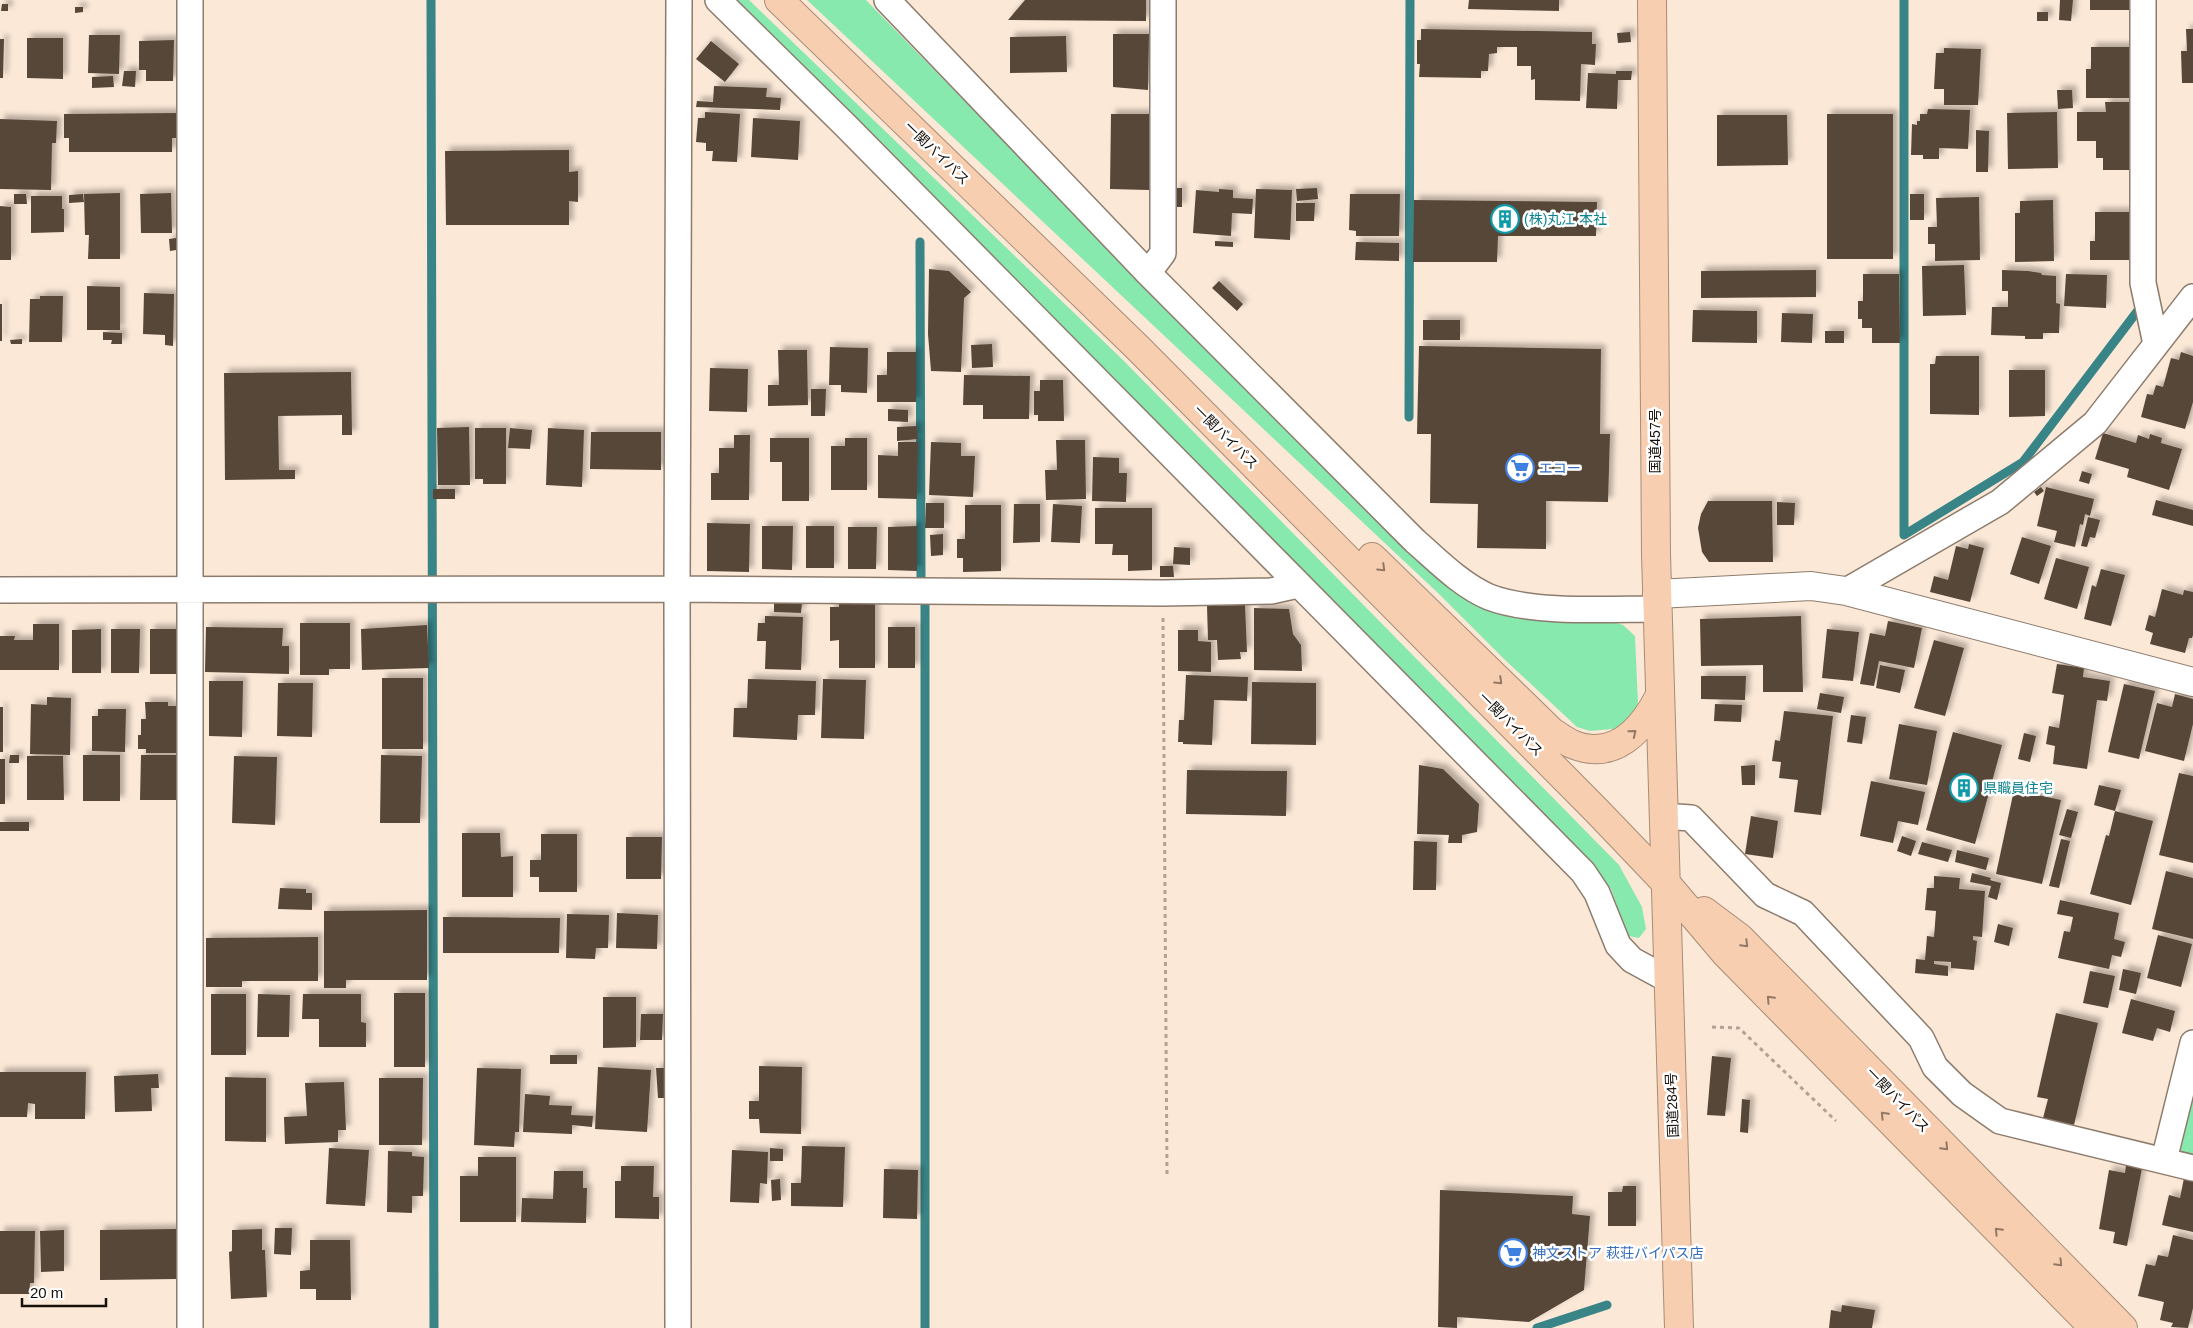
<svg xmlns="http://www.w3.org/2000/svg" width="2193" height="1328" font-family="Helvetica,'Noto Sans JP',sans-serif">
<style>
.green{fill:#88e9af}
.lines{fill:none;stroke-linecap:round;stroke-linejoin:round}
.stream{stroke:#388487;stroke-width:9}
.building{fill:#564739;filter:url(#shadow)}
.street-casing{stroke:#8d7c6d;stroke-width:28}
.secondary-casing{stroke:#8d7c6d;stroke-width:30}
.highway-casing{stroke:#a88c76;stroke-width:30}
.path{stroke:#b1a295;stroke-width:3;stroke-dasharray:4 4;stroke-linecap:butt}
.street{stroke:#fff;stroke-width:25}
.secondary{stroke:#fff;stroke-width:28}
.highway{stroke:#f7ceb0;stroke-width:28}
.oneway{stroke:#927865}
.labels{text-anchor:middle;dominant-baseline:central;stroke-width:5;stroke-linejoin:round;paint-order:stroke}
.street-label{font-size:14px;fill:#16100a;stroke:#fff}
.culture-label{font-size:14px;fill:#0d838f;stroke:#fff;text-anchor:start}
.shop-label{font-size:14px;fill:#366cbe;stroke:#fff;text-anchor:start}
</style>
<defs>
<filter id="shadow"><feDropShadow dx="4.5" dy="-4.5" stdDeviation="2.5" flood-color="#0004"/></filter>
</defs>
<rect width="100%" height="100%" fill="#fbe8d7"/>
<!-- green -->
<path class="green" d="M733 0H749L1123 360 1619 865 1642 907 1646 929 1639 938 1628 936 1611 889 1597 870 861 122Z
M807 0H866L1141 282 1425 567 1480 604 1611 621 1623 625 1635 636 1638 703 1632 717 1623 728 1590 731 1577 727 1503 658 1439 594Z
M2193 1081V1157L2175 1153Z"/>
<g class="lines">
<!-- stream -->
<path class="stream" d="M431 0 434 1328
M1904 0V535L2023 462 2139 309
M920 242 921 577 925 601V1328
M1409 417 1410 0
M1537 1328 1607 1305"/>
</g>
<!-- building -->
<path class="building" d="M1025 0H1146V21L1008 20Z
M1469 0H1559V11L1468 9Z
M2060 0H2073L2071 21 2059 20Z
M2090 0H2129L2130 10H2090Z
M2 4H8V11H1Z
M75 7H83V12L75 13Z
M2037 12H2048V21H2037Z
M1421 29 1592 32V44H1596L1595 65 1581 64 1580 101 1535 100V79L1531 80V66H1517V47H1497V53L1489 54 1488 71H1481V78L1419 77 1420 64H1417V40H1421Z
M2186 29H2193V83H2182L2181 51H2187Z
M1630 32 1631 42 1618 43 1617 33Z
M1113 34H1149L1148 90 1113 87Z
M89 35H120L119 74 88 73Z
M1066 36 1067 72 1010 73V37Z
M27 38H63V79L27 78Z
M0 39H4L3 78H0Z
M174 40 173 81H146V70H139V41Z
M711 41 739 64 725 82 696 59Z
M2091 47H2130V98H2086V69H2091Z
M1944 48 1981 49 1978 105H1944V89H1934L1936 53H1944Z
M124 71H136L135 87 122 86Z
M1616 71H1632L1631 80H1618L1617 109 1586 108 1588 73 1616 74Z
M113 76 114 87 92 88V77Z
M714 86 767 88 766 97 781 98 780 110 696 107 697 101 713 102Z
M2057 90H2072L2073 108 2058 109Z
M2105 102H2129V170H2103V158H2096V141H2077V112H2106Z
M1928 109 1970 110 1968 149 1939 148V159H1923V155H1911L1912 124 1917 125V121H1920V114H1927Z
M705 112 740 114 737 162 712 161 713 151H706V143L696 142 698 118H705Z
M2057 112 2058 168 2008 169 2007 113Z
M177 113V138H172V152H69V138H64V114Z
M1111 114H1149V190L1110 189Z
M1827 114H1893V259H1827Z
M1717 115H1787L1788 165 1717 166Z
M753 118 800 121 798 160 751 157Z
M0 119 57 121 56 143H52L51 190 0 189Z
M1976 130 1989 131 1988 172H1976Z
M569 150V172L578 171V202L569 201V225H446L445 151Z
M1176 188H1182V207H1175Z
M1317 188 1318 199 1297 201 1296 189Z
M1219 189 1233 190V198L1253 199 1252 214 1232 213 1231 236 1193 233 1196 190 1219 192Z
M1256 189 1292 190 1290 240 1254 238Z
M120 193V259H88L89 235H85L84 194Z
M171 193 172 233H141L140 194Z
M14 194H26L27 204H14Z
M83 194 84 202 69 203V195Z
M1350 194H1400L1399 236H1356V231L1349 230Z
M1910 194H1924V220H1910Z
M31 196H62V209H64V232L31 233Z
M1979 197 1980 260 1935 261V244H1928V227H1937L1936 198Z
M1414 200 1597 202 1596 236H1498L1497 262H1413Z
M2053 200 2054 261 2015 262V213H2020V201Z
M1296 203H1315L1314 221H1296Z
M0 206 11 207V260H0Z
M2095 212H2130V260H2090V241H2095Z
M176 238V250L170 251 169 239Z
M1215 241 1233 242V247L1215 246Z
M1356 242 1399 243V261L1355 260Z
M1964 265 1966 315 1923 316 1922 266Z
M929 269 949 271 971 292 964 298 961 372 931 371 928 334Z
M1816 270V297L1701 298V271Z
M2002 270 2028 271 2041 273 2042 275 2056 276V303L2060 304 2059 333H2043V339H2025V336L1991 335 1992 307H2008V291H2002Z
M1863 274H1899L1900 343H1872V328H1862V319H1858V301H1863Z
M2066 274 2107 275 2106 308 2064 306Z
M1219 281 1243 304 1237 311 1212 288Z
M87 286 120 287V330H87Z
M144 293 174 294 173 346 165 345V335L143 334Z
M40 296H63L62 342H29L30 299H40Z
M0 304H2V341H0Z
M1693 310 1757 311V343L1692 342Z
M1782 313 1813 314 1812 343 1781 342Z
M1423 320H1460V340H1423Z
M1825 331H1844V343H1825Z
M103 332 122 333V344H111L112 340H103Z
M22 339V344H11L10 340Z
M992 344 993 367 972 368 971 345Z
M1419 346 1601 349 1600 434H1610L1608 502 1546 501V549L1477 548 1478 504 1430 503 1431 434H1417Z
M830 347 868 348 867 393 841 392V385H829Z
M778 350H807L808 405 768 406V385H779Z
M887 352H916V402H877V375H887Z
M2181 352 2193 356V402L2185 429 2141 417 2147 394 2153 395 2156 385 2163 387 2171 358 2179 360Z
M1936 356H1979V415L1930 414V364H1935Z
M710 368 748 369 747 412 709 411Z
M2009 370H2045V416L2009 417Z
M351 372 352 435H342V415L278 416 279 470H295V479L225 480 224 373Z
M964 375 1030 376 1029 419H983V405H963Z
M1040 380H1063L1064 421H1038V415H1034V391H1040Z
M811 389H826L825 416H811Z
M888 409 908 410V422L888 421Z
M917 426 918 439 897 441V427Z
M469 427 470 485H438L437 428Z
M475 428H506V484H483V479H475Z
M510 428 532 430 530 449 508 448Z
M548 428 584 430 582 487 546 485Z
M591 432H661V470L590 469Z
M2103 433 2136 443 2138 435 2149 439 2150 434 2162 438 2161 443 2182 449 2169 490 2127 477 2129 469 2095 459Z
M734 435H750L749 500H711V473H719V448H734Z
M770 438H809V501H782V462H770Z
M845 438H867V490H831V446H845Z
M1056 440H1085L1086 499 1046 500 1045 470H1057Z
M898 442H918L917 499 878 498V455L898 456Z
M931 442 961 443V456H975L973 497 929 495Z
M1093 457 1119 458V473H1127L1126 502 1092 501Z
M2082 471 2092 474 2089 484 2079 481Z
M2041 487 2044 491 2037 496 2034 492Z
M2046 487 2094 499 2090 516 2085 514 2083 525 2080 524 2075 547 2054 542 2057 531 2037 526Z
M433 489H455V499H433Z
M2156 500 2193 510V526L2152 515Z
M1708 501H1772L1773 562H1709L1702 552 1698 528 1701 514Z
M1777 502 1795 503 1794 525H1777Z
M926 503H944V528H925Z
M1014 504H1040V542L1013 543Z
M1053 504 1082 506 1080 543 1051 542Z
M965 505H1001V571L963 572V558H957V539H965Z
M1095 508H1152V570L1128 571V555H1112L1113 544H1095Z
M2088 517 2100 520 2095 538 2090 537 2087 547 2081 546Z
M707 523 750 524 749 572 707 571Z
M762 526H793L792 570 762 569Z
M806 526H834V568H806Z
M917 526V571L888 570V527Z
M848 527H877L876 569H848Z
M943 534V555L931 556 930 535Z
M2022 537 2051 546 2039 584 2010 574Z
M1969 544 1984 548 1970 602 1930 592 1934 576 1948 580 1956 546 1968 549Z
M1174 547 1190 548V565L1173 564Z
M2056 558 2089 567 2077 609 2044 599Z
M1160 566H1173L1174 577H1160Z
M2101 569 2125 575 2111 626 2084 619 2092 585 2096 587Z
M2162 589 2183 595 2184 590 2193 592V635L2192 638H2189L2185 653 2150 644 2153 633 2145 630 2149 615 2155 617Z
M774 602 802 603 801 613 774 612Z
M839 602H875V668H839V640L830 641V607H839Z
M1245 605 1247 652H1240L1241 659 1218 660 1217 640H1208L1207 606Z
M1254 608 1289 609 1293 634 1301 645 1302 671 1254 670Z
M765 616 803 617 801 670 765 669 766 641H757L758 623H765Z
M1801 616 1803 692H1763V665L1701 666 1700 619Z
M1888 621 1922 628 1914 668 1879 661 1874 686 1860 684 1870 633 1885 636Z
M300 623H350V669H329V675H300Z
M33 624H59V670H0V636H15L14 640H33Z
M427 625 429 668 362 670 361 629Z
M206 627 283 628 282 646H289V674L205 672Z
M888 627H915V668H888Z
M101 629V673H72V630Z
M111 629H140L139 673H111Z
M150 629H177V674H150Z
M1827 629 1859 632 1853 681 1822 678Z
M1178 630H1198V641L1211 642V672L1178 671Z
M1934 640 1964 648 1945 716 1914 708Z
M2057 664 2084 668 2083 677 2110 681 2107 701 2097 700 2087 769 2053 764 2055 746 2046 744 2049 726 2059 728 2064 695 2052 693Z
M1880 665 1905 670 1900 693 1876 688Z
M1186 675 1248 677 1247 701 1214 700 1212 745 1183 744V742H1178L1179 720H1184Z
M1701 676H1746L1745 700 1701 699Z
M382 678H423V749H382Z
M748 679 816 681 815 715H798L797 740 733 737 734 708H747Z
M823 679 866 680 864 739 821 738Z
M209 681H243L242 737 209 736Z
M1252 682 1316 683V745L1251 744Z
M278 683H313L312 737 277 736Z
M2124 684 2155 691 2139 759 2108 752Z
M1820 693 1844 697 1841 713 1817 709Z
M2175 694 2193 699V724L2184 761 2145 751 2157 703 2172 707Z
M47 697 71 698 70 755 30 754 31 704 47 705Z
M145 702H168V706H177V753H146V749H138V735H141V719H146Z
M1715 704 1742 705 1741 722 1714 721Z
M0 707H3V752H0Z
M98 709H126L125 752 92 751V716H98Z
M1784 711 1833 716 1821 815 1794 812 1798 780 1779 778 1781 762 1772 761 1775 740 1780 741Z
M1851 715 1866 717 1862 744 1847 742Z
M1899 724 1937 731 1927 785 1889 779Z
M1953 732 2002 745 1975 844 1926 830Z
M2024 733 2036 736 2030 762 2018 759Z
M10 755H19V763H9Z
M83 755H120V801H83Z
M141 755H177V800H140Z
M381 755 422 756 420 823H380Z
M27 756H63L64 800H27Z
M234 756 277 757 275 825 232 823Z
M0 759H5V804H0Z
M1419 765 1443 769 1479 804 1477 832 1462 835V843H1448L1449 835 1417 834Z
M1755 765V785H1742L1741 766Z
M1187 770 1287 771 1286 816 1186 814Z
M2179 773 2193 776V863L2159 855Z
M1871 781 1925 792 1918 825 1898 821 1893 843 1860 836Z
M2099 785 2121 790 2115 811 2094 805Z
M2014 790 2061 800 2042 884 1996 874Z
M2067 809 2078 812 2071 838 2059 835Z
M2115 811 2153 821 2131 905 2090 894 2106 835 2109 836Z
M1751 816 1778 821 1773 858 1745 854Z
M0 822H29V831H0Z
M462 833H500L501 857 513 856V897H462Z
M541 834H577V892H539V877H530V860H541Z
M1902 836 1916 841 1911 856 1897 851Z
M626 837H662L661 879H626Z
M2061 839 2070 841 2059 888 2049 886Z
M1414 841 1437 842 1436 890H1413Z
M1922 842 1952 850 1948 862 1918 854Z
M1957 850 1989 858 1986 870 1955 862Z
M2166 871 2193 878V939L2152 929Z
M1972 873 1991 878 1990 880 2001 883 1997 900 1988 897 1991 886 1970 882Z
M1934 876 1960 878 1959 889 1985 891 1982 937 1973 936V940L1977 941 1974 970 1951 968V962L1934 961V964L1948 966V976L1915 973 1916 959 1925 960 1927 936 1934 937 1936 911 1925 910 1927 888H1934Z
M280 888 306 889V893H312V910L278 909Z
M2060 900 2119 913 2114 939 2125 942 2121 957 2112 955 2109 969 2058 958 2064 931 2070 932 2073 917 2057 914Z
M427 910V980H346V988H324V911Z
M617 913 658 915 657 949 616 948Z
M567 914 609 915 608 948H596L595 959 566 958Z
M443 917 560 918 559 953H443Z
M1998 924 2013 928 2009 946 1994 942Z
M2158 935 2192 944 2181 987 2147 978Z
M318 937V981H242V987H206V938Z
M2123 969 2141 973 2136 994 2119 990Z
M2090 971 2115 976 2108 1008 2083 1003Z
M394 993H425V1067H394Z
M211 994H246V1055H211Z
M258 994 290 995 289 1037H257Z
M303 994H361V1022L366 1023V1047H319V1019H302Z
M603 997H636V1047L603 1048Z
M2131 999 2175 1011 2170 1032 2157 1028 2153 1041 2122 1033Z
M2056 1013 2098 1023 2074 1125 2043 1118 2048 1099 2037 1097Z
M641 1014H663L662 1040H640Z
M550 1055H577V1064H550Z
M1712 1056 1731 1058 1725 1116 1707 1115Z
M759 1066 802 1067 801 1134 760 1133 759 1119H749V1101H759Z
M598 1067 651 1070 647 1132 595 1129Z
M477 1068 521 1069 519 1132H515L514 1147 474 1145Z
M656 1068H664V1098H658Z
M0 1072H86L85 1119H35V1104L28 1103 27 1117H0Z
M158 1074 159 1088H151L152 1111 115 1112 114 1076Z
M225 1077 266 1078V1142L225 1141Z
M379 1078H423L422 1145H379Z
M344 1082 346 1130H338V1142L285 1144 284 1117 307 1116 305 1083Z
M525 1094 550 1096 549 1105 572 1106 571 1115 593 1116 592 1127 572 1125V1134L523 1132Z
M1742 1099 1750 1100 1748 1133 1740 1132Z
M802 1146 845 1147 843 1207 791 1206V1183H801Z
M329 1148 369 1150 365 1206 326 1204Z
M770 1148 783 1149V1161H770Z
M732 1150 768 1152 767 1184 760 1183 759 1203 730 1202Z
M388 1151 412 1152V1156L424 1157 423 1196H412V1213L387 1212Z
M478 1157H516V1222H460V1176H478Z
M2126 1165 2142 1168 2127 1246 2113 1243 2115 1232 2099 1229 2109 1170 2125 1173Z
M621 1166H654L653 1197H659V1219L615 1218V1181H621Z
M884 1169 918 1170 917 1219 883 1218Z
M554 1171H583V1188H587L586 1223 521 1222 522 1198 553 1199Z
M2184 1178 2193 1179V1232L2162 1225 2169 1195 2180 1198Z
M780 1179 781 1200 772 1201 771 1180Z
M1623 1186H1636V1226H1608V1192H1622Z
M1440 1190 1573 1196 1572 1214 1590 1216 1584 1290 1529 1322 1457 1317V1328L1438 1327Z
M275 1228H292L291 1255 274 1254Z
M176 1229 177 1279 100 1280V1230Z
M262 1229V1250H265L267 1297 231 1299 229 1252 232 1251V1230Z
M64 1230V1271L41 1272 40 1231Z
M0 1231H35L34 1283H30L29 1294H0Z
M2173 1235 2193 1240V1308L2188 1328 2171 1327 2173 1323 2160 1320 2164 1302 2138 1296 2146 1264 2155 1266 2158 1255 2168 1257Z
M310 1240H350L351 1300H316V1289H300V1271L310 1270Z
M1842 1305 1875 1310 1872 1328H1829L1831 1310 1841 1312Z"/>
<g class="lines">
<defs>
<path id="street" d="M190 0V1328
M718 0 845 125 1583 872 1597 893 1618 945 1632 960 1667 979
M887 0 1148 273 1415 541C1438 561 1461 585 1489 597 1533 614 1610 609 1657 609
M2143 0V283L2156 344
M1148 273 1163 253V0
M0 590 677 589 1163 593 1271 591 1298 585
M1846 591 2000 502 2095 423 2193 297
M1663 816 1691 818 1765 895 1803 913 1921 1038 1935 1067 1962 1094 2000 1121 2193 1168
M2164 1160 2193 1043
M678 1328 677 589 679 0"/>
<path id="secondary" d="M1657 594 1811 586 1846 591 2193 682"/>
<path id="highway" d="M779 0 1138 348 1597 811 1665 882 1726 954 2094 1328
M1652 0 1656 554 1679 1328
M1372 557 1552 732C1559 736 1565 741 1572 744 1614 762 1642 730 1659 697
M1704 911 1740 938 2123 1328"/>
</defs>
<!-- street casing -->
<use href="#street" class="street-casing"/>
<!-- secondary casing -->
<use href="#secondary" class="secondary-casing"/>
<!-- highway casing -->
<use href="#highway" class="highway-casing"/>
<!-- path -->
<path class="path" d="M1163 618 1167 1175
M1712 1027 1739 1028 1836 1121"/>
<!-- street -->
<use href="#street" class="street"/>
<!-- secondary -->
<use href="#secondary" class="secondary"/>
<!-- highway -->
<use href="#highway" class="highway"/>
</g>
<!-- one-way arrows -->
<defs><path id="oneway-chevron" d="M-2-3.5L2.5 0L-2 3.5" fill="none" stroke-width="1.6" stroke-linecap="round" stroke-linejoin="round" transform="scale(1.25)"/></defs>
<g class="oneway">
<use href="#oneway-chevron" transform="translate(1382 568) rotate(44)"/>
<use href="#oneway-chevron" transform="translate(1499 681) rotate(44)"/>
<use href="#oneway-chevron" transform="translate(1633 733) rotate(-39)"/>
<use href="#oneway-chevron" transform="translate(1745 944) rotate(45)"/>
<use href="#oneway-chevron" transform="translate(1770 999) rotate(-134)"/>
<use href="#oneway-chevron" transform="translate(1884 1115) rotate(-134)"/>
<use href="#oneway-chevron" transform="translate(1945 1147) rotate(46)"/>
<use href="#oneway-chevron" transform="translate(1998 1231) rotate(-134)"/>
<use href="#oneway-chevron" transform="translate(2059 1263) rotate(46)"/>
</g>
<!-- icons -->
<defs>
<symbol id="building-ring" viewBox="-11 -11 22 22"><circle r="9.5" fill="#fff" stroke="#0f9aa8" stroke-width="1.5"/><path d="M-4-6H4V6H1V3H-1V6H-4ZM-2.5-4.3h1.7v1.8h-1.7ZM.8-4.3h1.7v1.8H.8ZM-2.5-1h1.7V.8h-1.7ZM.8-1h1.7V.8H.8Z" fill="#0f9aa8"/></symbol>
<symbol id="supermarket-ring" viewBox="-11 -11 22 22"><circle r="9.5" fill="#fff" stroke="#3f7fe0" stroke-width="1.5"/><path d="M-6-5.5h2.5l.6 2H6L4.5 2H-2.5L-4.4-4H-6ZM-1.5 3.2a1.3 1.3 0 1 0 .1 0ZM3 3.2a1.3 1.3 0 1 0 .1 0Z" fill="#3f7fe0"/></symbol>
</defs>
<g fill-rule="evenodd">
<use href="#building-ring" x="1489" y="203" width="32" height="32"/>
<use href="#supermarket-ring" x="1504" y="452" width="32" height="32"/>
<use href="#building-ring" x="1948" y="772" width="32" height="32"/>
<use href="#supermarket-ring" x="1497" y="1237" width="32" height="32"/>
</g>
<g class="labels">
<!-- street labels -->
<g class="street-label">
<text transform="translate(937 153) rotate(44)">一関バイパス</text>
<text transform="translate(1226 437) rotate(45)">一関バイパス</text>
<text transform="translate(1655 441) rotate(-90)">国道457号</text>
<text transform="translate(1511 724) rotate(45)">一関バイパス</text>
<text transform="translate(1898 1100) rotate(46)">一関バイパス</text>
<text transform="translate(1672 1105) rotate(-92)">国道284号</text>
</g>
<!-- culture labels -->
<g class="culture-label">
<text x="1524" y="219">(株)丸江 本社</text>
<text x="1983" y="788">県職員住宅</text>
</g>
<!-- shop labels -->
<g class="shop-label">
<text x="1539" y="468">エコー</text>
<text x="1532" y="1253">神文ストア 萩荘バイパス店</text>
</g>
</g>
<!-- scale -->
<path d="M22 1298v8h84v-8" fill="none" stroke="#16100a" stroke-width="2.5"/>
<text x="30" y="1298" font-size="15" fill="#16100a" stroke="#ffffff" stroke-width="4" paint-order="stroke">20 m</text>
</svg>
